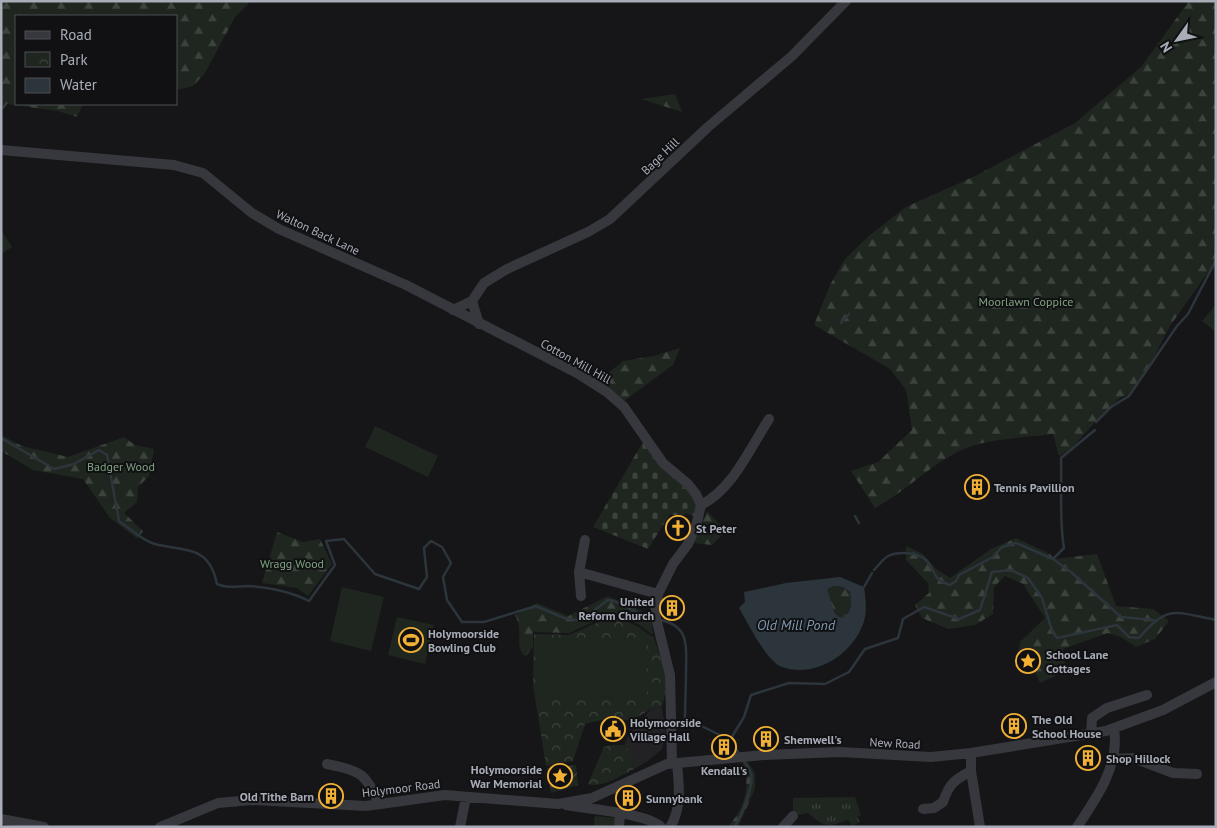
<svg xmlns="http://www.w3.org/2000/svg" width="1217" height="828" font-family="'PT Sans',sans-serif">
<style>
.built{fill:#222225}
.grass{fill:url(#grass-tufts)}
.forest{fill:url(#forest-firs)}
.cemetery{fill:url(#cemetery-stones)}
.park{fill:url(#park-crowns)}
.garden{fill:url(#garden-furrows)}
.pitch{fill:#1e261f}
.water{fill:#2c353c;fill-rule:evenodd}
.lines{fill:none;stroke-linecap:round;stroke-linejoin:round}
.stream{stroke:#2c353c;stroke-width:2.5}
.minor{stroke:#37383d;stroke-width:10}
.labels{text-anchor:middle;dominant-baseline:central;stroke-width:4;stroke-linejoin:round;paint-order:stroke}
.street-label{font-size:12px;fill:#a8adb8;stroke:#111113}
.park-label{font-size:12px;fill:#7fa381;stroke:#111113}
.poi-label{font-size:12px;font-weight:bold;fill:#a8adb8;stroke:#111113;text-anchor:start}
.water-label{font-size:14px;font-style:italic;fill:#7f9bb3;stroke:#111113}
</style>
<defs>
<pattern id="grass-tufts" width="24" height="20" patternUnits="userSpaceOnUse" patternTransform="scale(1.25)"><rect width="24" height="20" fill="#1e261f"/><path d="M3 7l-1-3M5 7V3M7 7l1-3M15 17l-1-3M17 17v-4M19 17l1-3" fill="none" stroke="#3c433d"/></pattern>
<pattern id="forest-firs" width="22" height="20" patternUnits="userSpaceOnUse" patternTransform="scale(1.25)"><rect width="22" height="20" fill="#1e261f"/><path d="M5 1l3.5 6h-7zM16 11l3.5 6h-7z" fill="#3c433d"/></pattern>
<pattern id="cemetery-stones" width="16" height="16" patternUnits="userSpaceOnUse" patternTransform="scale(1.25)"><rect width="16" height="16" fill="#1e261f"/><path d="M2 7V4a2 2 0 0 1 4 0v3zM10 15v-3a2 2 0 0 1 4 0v3z" fill="#3c433d"/></pattern>
<pattern id="park-crowns" width="20" height="18" patternUnits="userSpaceOnUse" patternTransform="scale(1.25)"><rect width="20" height="18" fill="#1e261f"/><path d="M2 6a3 3 0 1 1 6 0M12 15a3 3 0 1 1 6 0" fill="none" stroke="#3c433d"/></pattern>
<pattern id="garden-furrows" width="10" height="10" patternUnits="userSpaceOnUse" patternTransform="scale(1.25)"><rect width="10" height="10" fill="#1e261f"/><path d="M-1 1l2-2M0 10L10 0M9 11l2-2" fill="none" stroke="#3c433d"/></pattern>
</defs>
<rect width="100%" height="100%" fill="#161618"/>
<!-- built -->
<path class="built" d="M662 707 666 736 662 749 648 761 634 769 632 754 624 745 629 735 651 709Z"/>
<!-- grass -->
<path class="grass" d="M855 797 861 815 857 817 860 822 852 826 848 820C826 828 825 827 808 813L793 816V798Z
M595 816 615 818 614 827 594 826Z"/>
<!-- forest -->
<path class="forest" d="M1 1H251L235 17 205 73 193 86 176 90V16H16V104H83L77 117 58 111 7 104 1 112Z
M1189 1H1216V261L1170 326 1153 359 1129 394 1121 397 1103 413 1071 449 1059 456 1053 434C1030 437 989 439 969 447 936 459 907 491 875 508L851 471 878 462 912 430 906 390 890 369 814 325 830 285 845 259 871 234 906 207 973 177 1075 123 1141 67Z
M675 94 682 112 641 99Z
M1 230 12 247 1 254Z
M680 348 673 365 624 401 601 379 623 361 654 356Z
M1 435 22 446 68 457 124 437 135 445 154 449 149 476 138 487 137 502 124 513 143 531 138 539 110 518 83 479 33 470 1 451Z
M707 511 726 531 712 545 694 543Z
M277 532 303 542 320 539 332 564 308 596 297 588 262 583Z
M1016 538 1050 554 1054 559 1097 554 1116 606 1153 609 1169 621 1155 639 1136 647 1121 637 1108 633 1063 649 1066 670 1040 683 1032 665 1018 657 1020 642 1045 618 1023 584 1005 576 994 587 993 614 975 625 948 629 922 618 915 605 929 593 928 583 906 560V546L923 554 935 568 950 578 991 549Z
M834 586 843 587 850 592C851 603 853 612 842 618L835 614 826 589Z
M608 596 650 615 653 635 638 624 613 613 569 633 533 632V647L526 656 522 654C516 642 523 628 515 615L537 603 568 616Z
M748 762 755 773V789L738 827H727C744 812 752 783 742 763Z"/>
<!-- cemetery -->
<path class="cemetery" d="M643 442 659 466 691 493 698 505 695 517 686 513 682 517 670 514 648 549 593 527Z"/>
<!-- park -->
<path class="park" d="M613 616 637 626 654 638 665 671 666 690 662 707 651 709 633 720H602L585 724 573 761 546 766 533 685 534 634 569 635Z
M611 745H624L632 754 634 769C622 775 601 789 588 784L604 747Z"/>
<!-- garden -->
<path class="garden" d="M576 765 578 785 551 793 547 768Z"/>
<!-- pitch -->
<path class="pitch" d="M1216 304V332L1202 321Z
M375 426 438 456 428 477 365 447Z
M342 587 384 597 371 651 330 641Z
M397 617 434 625 425 664 388 655Z
M536 638 646 639 647 696 538 698Z"/>
<!-- water -->
<path class="water" d="M840 577 864 587C866 601 868 615 861 629 848 657 813 678 782 667 766 661 748 623 739 608L745 602 744 592 786 583ZM834 586 843 587 850 592C851 603 853 612 842 618L835 614 827 589Z"/>
<g class="lines">
<!-- stream -->
<path class="stream" d="M841 323 849 314
M1096 422 1111 407 1129 396 1177 326 1188 314 1216 260
M1 438 54 469 74 464 99 450 107 455 119 521C129 528 143 541 155 544 186 552 209 545 217 584 228 589 237 586 248 586 268 587 292 592 309 601L335 565 326 541 344 539 375 574 419 589 427 577 424 548 431 541 442 547 451 563 443 577 447 600 462 622H484L536 606 564 618 577 620 587 616 608 600C624 601 634 615 652 618
M855 516 859 523
M1053 559 1064 548C1059 520 1062 487 1061 458L1095 430
M874 570C878 566 883 559 888 556 898 551 917 552 926 560 937 571 930 578 950 585L956 581 959 575 993 557 1002 547 1016 543 1053 559 1072 573 1121 617 1154 620
M864 587 872 573
M660 620C691 626 686 648 686 672 686 687 685 703 685 718L730 740 744 717 751 695 789 683 825 684 849 672 865 649 898 638 903 619 924 607 959 619 980 610 992 572 1011 570 1028 578 1042 598 1052 631 1057 638 1117 625 1129 637 1139 638C1168 604 1175 612 1216 620
M730 740 740 755
M734 827C741 818 754 785 751 774 750 769 746 764 743 760"/>
<!-- minor -->
<path class="minor" d="M1 150 174 165 203 173 252 213 279 229 406 285 577 373 607 392 624 407 663 463 688 484 696 494 701 505 696 526 688 544 673 564 658 594 655 614 670 675 672 763
M472 301 479 324
M453 310 472 301 484 283 507 269 588 232 610 219 708 127 792 56 846 1
M701 505C733 489 750 448 769 419
M579 572 585 540
M581 596 579 572 658 594
M1091 734 1092 718 1107 708 1147 695
M971 753V771L980 827
M1112 759 1134 758 1173 773 1197 774
M327 764C359 771 366 772 379 804
M566 805C588 809 647 813 661 827
M923 809 934 808 943 802C949 784 954 780 971 771
M1 819 44 827
M160 827 218 803 252 800 366 806 445 795 558 804 592 798 667 764 764 755 840 752 931 757 971 753 1106 731 1163 710 1216 682
M460 827 466 797
M619 827 620 814
M670 827C682 809 679 783 677 763
M783 827 793 816
M1077 827C1096 799 1120 765 1114 729"/>
</g>
<!-- icons -->
<defs>
<symbol id="building-ring" viewBox="-11 -11 22 22"><circle r="9.5" fill="#111113" stroke="#f2b134" stroke-width="1.5"/><path d="M-4-6H4V6H1V3H-1V6H-4ZM-2.5-4.3h1.7v1.8h-1.7ZM.8-4.3h1.7v1.8H.8ZM-2.5-1h1.7V.8h-1.7ZM.8-1h1.7V.8H.8Z" fill="#f2b134"/></symbol>
<symbol id="church-ring" viewBox="-11 -11 22 22"><circle r="9.5" fill="#111113" stroke="#f2b134" stroke-width="1.5"/><path d="M-1.2-6h2.4v3.5h3.3v2.4h-3.3V6h-2.4V-.1h-3.3v-2.4h3.3Z" fill="#f2b134"/></symbol>
<symbol id="stadium-ring" viewBox="-11 -11 22 22"><circle r="9.5" fill="#111113" stroke="#f2b134" stroke-width="1.5"/><path d="M0-5a6.5 5 0 1 0 0 10a6.5 5 0 1 0 0-10ZM-3.5-1.8h7v3.6h-7Z" fill="#f2b134"/></symbol>
<symbol id="sight-ring" viewBox="-11 -11 22 22"><circle r="9.5" fill="#111113" stroke="#f2b134" stroke-width="1.5"/><path d="M0-6L1.8-2.2L6-1.7L2.9 1.2L3.7 5.4L0 3.3L-3.7 5.4L-2.9 1.2L-6-1.7L-1.8-2.2Z" fill="#f2b134"/></symbol>
<symbol id="civic-ring" viewBox="-11 -11 22 22"><circle r="9.5" fill="#111113" stroke="#f2b134" stroke-width="1.5"/><path d="M-.6-6.5H3V-4.5H.6V-3L4-1V1h2V6H-6V1h2V-1L-.6-3ZM-1.2 2.5V6h2.4V2.5Z" fill="#f2b134"/></symbol>
</defs>
<g fill-rule="evenodd">
<use href="#building-ring" x="963" y="473" width="28" height="28"/>
<use href="#church-ring" x="664" y="514" width="28" height="28"/>
<use href="#building-ring" x="658" y="594" width="28" height="28"/>
<use href="#stadium-ring" x="397" y="626" width="28" height="28"/>
<use href="#sight-ring" x="1014" y="647" width="28" height="28"/>
<use href="#building-ring" x="1000" y="712" width="28" height="28"/>
<use href="#civic-ring" x="599" y="715" width="28" height="28"/>
<use href="#building-ring" x="752" y="725" width="28" height="28"/>
<use href="#building-ring" x="710" y="733" width="28" height="28"/>
<use href="#building-ring" x="1074" y="744" width="28" height="28"/>
<use href="#sight-ring" x="546" y="762" width="28" height="28"/>
<use href="#building-ring" x="317" y="782" width="28" height="28"/>
<use href="#building-ring" x="614" y="784" width="28" height="28"/>
</g>
<g class="labels">
<!-- street labels -->
<g class="street-label">
<text transform="translate(660 156) rotate(-44)">Bage Hill</text>
<text transform="translate(318 232) rotate(25)">Walton Back Lane</text>
<text transform="translate(576 361) rotate(29)">Cotton Mill Hill</text>
<text transform="translate(895 743) rotate(3)">New Road</text>
<text transform="translate(401 788) rotate(-7)">Holymoor Road</text>
</g>
<!-- park labels -->
<g class="park-label">
<text x="1026" y="301">Moorlawn Coppice</text>
<text x="121" y="466">Badger Wood</text>
<text x="292" y="563">Wragg Wood</text>
</g>
<!-- poi labels -->
<g class="poi-label">
<text x="994" y="487">Tennis Pavillion</text>
<text x="696" y="528">St Peter</text>
<text x="654" y="601" text-anchor="end">United<tspan x="654" dy="14">Reform Church</tspan></text>
<text x="428" y="633">Holymoorside<tspan x="428" dy="14">Bowling Club</tspan></text>
<text x="1046" y="654">School Lane<tspan x="1046" dy="14">Cottages</tspan></text>
<text x="1032" y="719">The Old<tspan x="1032" dy="14">School House</tspan></text>
<text x="630" y="722">Holymoorside<tspan x="630" dy="14">Village Hall</tspan></text>
<text x="784" y="739">Shemwell's</text>
<text x="1106" y="758">Shop Hillock</text>
<text x="542" y="769" text-anchor="end">Holymoorside<tspan x="542" dy="14">War Memorial</tspan></text>
<text x="724" y="770" text-anchor="middle">Kendall's</text>
<text x="314" y="796" text-anchor="end">Old Tithe Barn</text>
<text x="646" y="798">Sunnybank</text>
</g>
<!-- water labels -->
<g class="water-label">
<text x="796" y="625">Old Mill Pond</text>
</g>
</g>
<!-- border -->
<rect width="1217" height="828" fill="none" stroke="#a8adb8" stroke-width="5"/>
<!-- legend -->
<rect x="15" y="15" width="162" height="90" fill="#111113" stroke="#4d4f55"/>
<rect x="25" y="31" width="25" height="8" fill="#37383d" stroke="#4d4f55"/>
<text x="60" y="40" font-size="15" fill="#a8adb8">Road</text>
<rect x="25" y="52" width="25" height="15" fill="url(#park-crowns)" stroke="#4d4f55"/>
<text x="60" y="65" font-size="15" fill="#a8adb8">Park</text>
<rect x="25" y="78" width="25" height="15" fill="#2c353c" stroke="#4d4f55"/>
<text x="60" y="90" font-size="15" fill="#a8adb8">Water</text>
<!-- north arrow -->
<g transform="translate(1177 40) rotate(237)" stroke="#111113" stroke-width="4" paint-order="stroke">
<path d="M0-4L9 19L0 12L-9 19Z" fill="#a8adb8"/>
<text y="-8" font-size="14" font-weight="bold" text-anchor="middle" fill="#a8adb8">N</text>
</g>
</svg>
